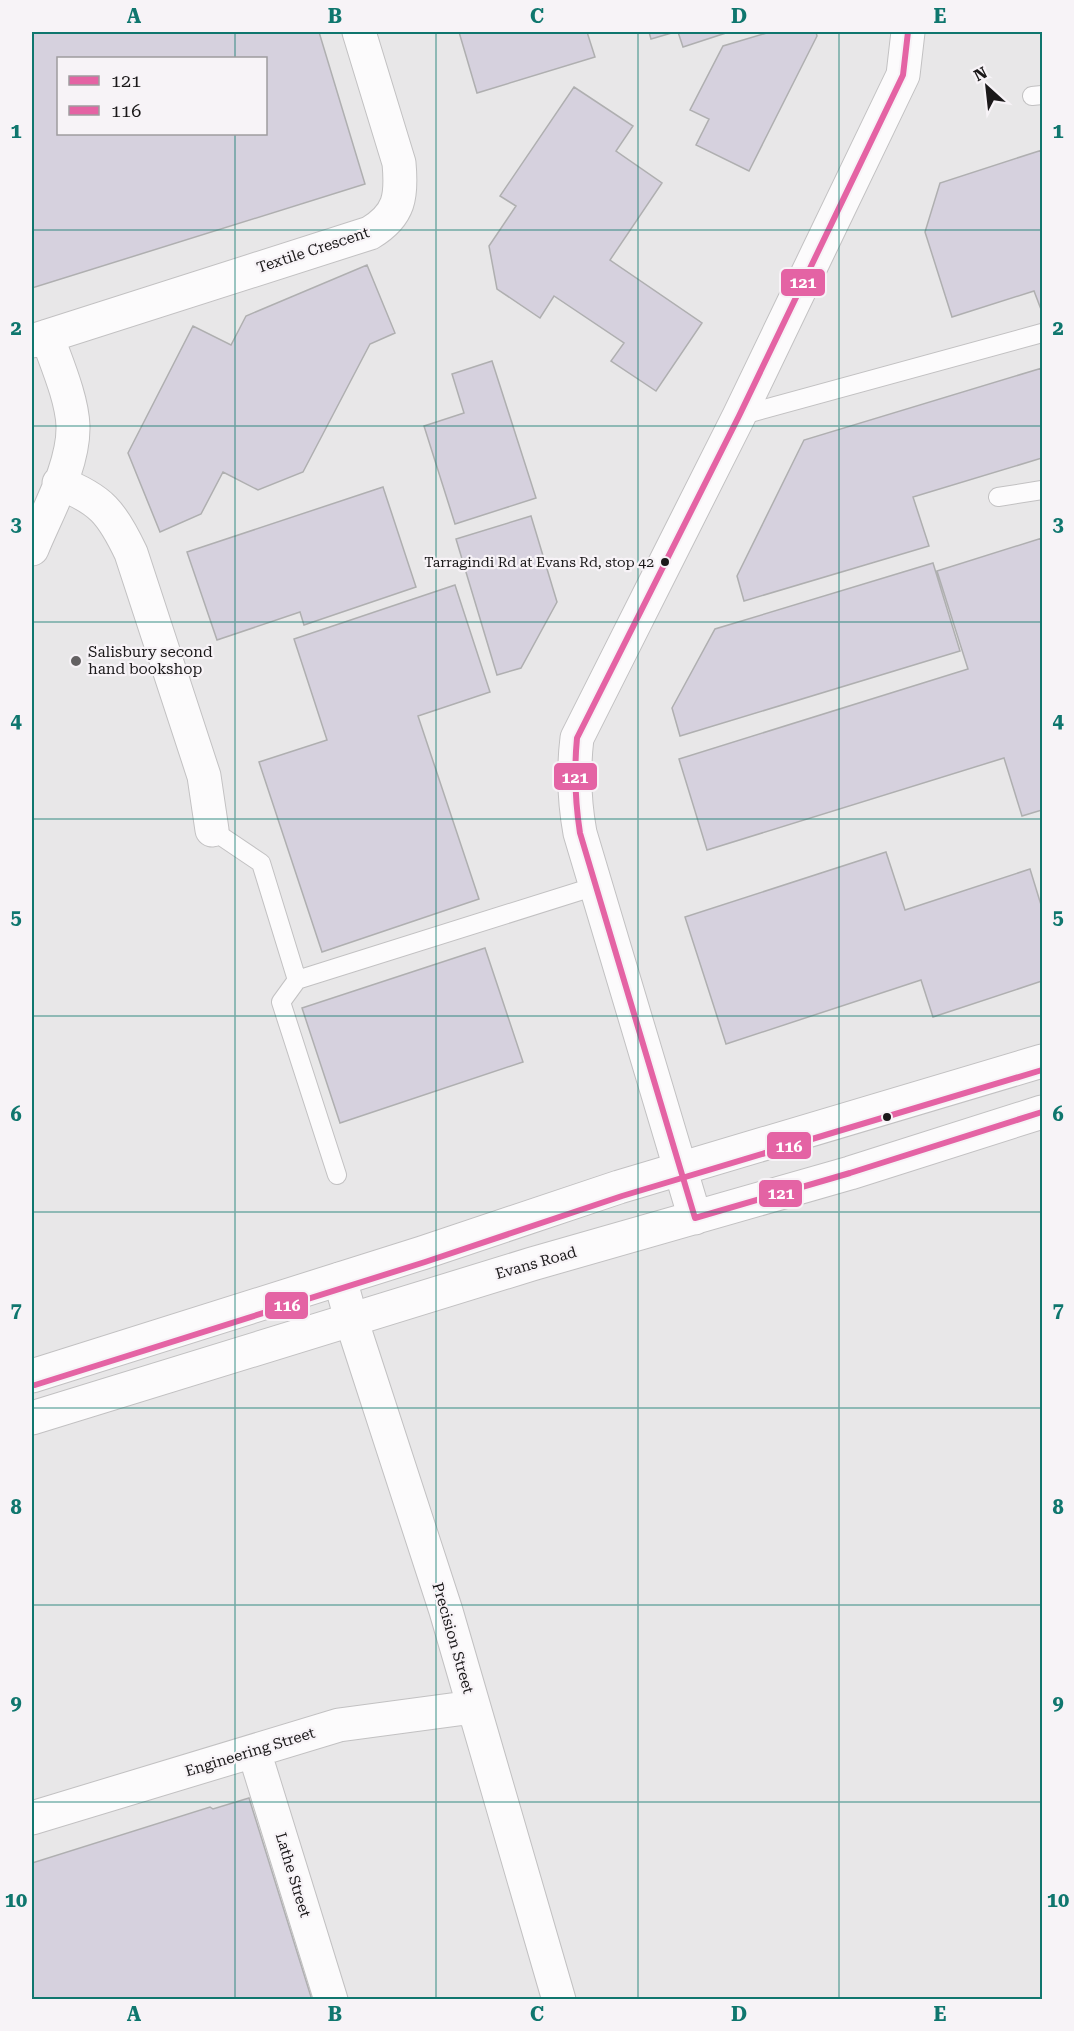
<svg xmlns="http://www.w3.org/2000/svg" width="1074" height="2031" font-family="'Roboto Serif',serif">
<style>
.building{fill:#d6d1de;stroke:#afafb0;stroke-width:1.5;fill-rule:evenodd}
.lines{fill:none;stroke-linecap:round;stroke-linejoin:round}
.lane-casing{stroke:#c2c1c2;stroke-width:20}
.street-casing{stroke:#c2c1c2;stroke-width:35}
.secondary-casing{stroke:#c2c1c2;stroke-width:35}
.lane{stroke:#fcfbfc;stroke-width:18}
.street{stroke:#fcfbfc;stroke-width:33}
.secondary{stroke:#fcfbfc;stroke-width:33}
.bus-1-casing{stroke:#f7f3f7;stroke-width:10}
.bus-2-casing{stroke:#f7f3f7;stroke-width:10}
.bus-1{stroke:#e463a4;stroke-width:6}
.bus-2{stroke:#e463a4;stroke-width:6}
.grid{fill:none;stroke:#0f766e;stroke-width:1.5;stroke-opacity:0.55}
.bus-dot{fill:#1b191a;stroke:#f7f3f7;stroke-width:2}
.poi-dot{fill:#636162;stroke:#f7f3f7;stroke-width:2}
.labels{text-anchor:middle;dominant-baseline:central;stroke-width:4.5;stroke-linejoin:round;paint-order:stroke}
.bus-label{font-size:14px;fill:#1b191a;stroke:#f7f3f7;text-anchor:end}
.street-label{font-size:15px;fill:#1b191a;stroke:#f7f3f7}
.poi-label{font-size:15px;fill:#1b191a;stroke:#f7f3f7;text-anchor:start}
.line-badge{stroke:#f7f3f7;stroke-width:2}
.badge-label{font-size:16px;text-anchor:middle;font-weight:bold;fill:#fff}
.neatline{fill:none;stroke:#0f766e;stroke-width:2}
.grid-label{font-size:20px;text-anchor:middle;font-weight:bold;fill:#0f766e}
</style>
<rect width="100%" height="100%" fill="#e8e7e8"/>
<!-- building -->
<path class="building" d="M32 32H319L365 184 32 288ZM58 58H266V134H58Z
M459 32H587L595 57 477 93Z
M649 32H675L651 39Z
M678 32H729L683 47Z
M770 32H816L817 36 749 171 696 145 709 119 690 110 723 46Z
M574 87 633 126 616 151 662 183 610 260 702 323 656 391 611 361 624 343 554 296 540 318 497 289 489 246 516 206 500 196Z
M1042 150V312L1034 291 952 317 925 232 940 183Z
M367 265 395 333 370 344 303 472 258 490 223 472 201 514 160 532 128 453 193 326 231 345 246 316Z
M492 361 536 498 455 524 424 426 464 413 452 374Z
M1042 368V458L913 497 929 546 744 601 737 576 804 440Z
M383 487 416 587 304 625 300 612 217 640 187 552Z
M531 516 557 602 521 668 497 675 456 539Z
M1042 538V810L1022 816 1004 758 707 850 679 759 968 669 937 571Z
M933 563 960 651 680 736 672 708 715 629Z
M455 585 490 692 418 716 479 899 322 952 259 762 327 740 294 639Z
M886 852 905 910 1030 869 1042 908V981L933 1017 921 980 726 1044 685 917Z
M485 948 523 1062 340 1123 302 1008Z
M249 1798 312 2000H32V1863L210 1807 213 1809Z"/>
<g class="lines">
<defs>
<path id="lane" d="M1032 96 1042 95
M739 416 1042 333
M998 497 1042 490
M212 830 261 863 297 980 596 886
M297 980 281 1002 337 1175"/>
<path id="street" d="M32 341 370 233C400 215 402 196 399 163L359 32
M59 483C101 499 112 513 131 553L204 776 212 830
M32 549C47 512 74 466 73 426 72 398 56 362 47 336
M340 1279 351 1319 446 1611 559 2000
M254 1751 331 2000
M32 1818 339 1725 473 1707"/>
<path id="secondary" d="M695 1218 580 833C574 800 573 771 577 738L739 416 903 75 908 32
M32 1376 422 1253 619 1187 1042 1061
M32 1418 532 1264 850 1173 1042 1112"/>
</defs>
<!-- lane casing -->
<use href="#lane" class="lane-casing"/>
<!-- street casing -->
<use href="#street" class="street-casing"/>
<!-- secondary casing -->
<use href="#secondary" class="secondary-casing"/>
<!-- lane -->
<use href="#lane" class="lane"/>
<!-- street -->
<use href="#street" class="street"/>
<!-- secondary -->
<use href="#secondary" class="secondary"/>
<defs>
<path id="bus-1" d="M908 32 903 75 739 416 577 738C574 770 575 801 580 833L695 1218 850 1173 1042 1112"/>
<path id="bus-2" d="M35 1385 425 1262 622 1196 1042 1070"/>
</defs>
<!-- bus-1 casing -->
<use href="#bus-1" class="bus-1-casing"/>
<!-- bus-2 casing -->
<use href="#bus-2" class="bus-2-casing"/>
<!-- bus-1 -->
<use href="#bus-1" class="bus-1"/>
<!-- bus-2 -->
<use href="#bus-2" class="bus-2"/>
</g>
<!-- grid -->
<path class="grid" d="M235 32V58M436 32V2000M638 32V2000M839 32V2000M235 134V2000M32 230H1042M32 426H1042M32 622H1042M32 819H1042M32 1016H1042M32 1212H1042M32 1408H1042M32 1605H1042M32 1802H1042"/>
<!-- markers -->
<g class="bus-dot">
<circle cx="665" cy="562" r="5"/>
<circle cx="887" cy="1117" r="5"/>
</g>
<circle class="poi-dot" cx="76" cy="661" r="6"/>
<g class="labels">
<!-- bus labels -->
<g class="bus-label">
<text x="654" y="562">Tarragindi Rd at Evans Rd, stop 42</text>
</g>
<!-- street labels -->
<g class="street-label">
<text transform="translate(313 250) rotate(-18)">Textile Crescent</text>
<text transform="translate(536 1263) rotate(-16)">Evans Road</text>
<text transform="translate(453 1638) rotate(74)">Precision Street</text>
<text transform="translate(250 1752) rotate(-17)">Engineering Street</text>
<text transform="translate(293 1875) rotate(73)">Lathe Street</text>
</g>
<!-- poi labels -->
<g class="poi-label">
<text x="88" y="652">Salisbury second<tspan x="88" dy="17">hand bookshop</tspan></text>
</g>
</g>
<g class="line-badge">
<rect x="780" y="268" width="46" height="29" rx="6" fill="#e463a4"/>
<rect x="553" y="762" width="45" height="29" rx="6" fill="#e463a4"/>
<rect x="766" y="1131" width="46" height="29" rx="6" fill="#e463a4"/>
<rect x="758" y="1179" width="45" height="29" rx="6" fill="#e463a4"/>
<rect x="264" y="1291" width="45" height="29" rx="6" fill="#e463a4"/>
</g>
<g class="badge-label">
<text x="803" y="288">121</text>
<text x="575" y="783">121</text>
<text x="789" y="1152">116</text>
<text x="781" y="1199">121</text>
<text x="287" y="1311">116</text>
</g>
<!-- border -->
<rect width="1074" height="2031" fill="none" stroke="#f7f3f7" stroke-width="66"/>
<!-- legend -->
<rect x="57" y="57" width="210" height="78" fill="#f7f3f7" stroke="#9f9c9f" stroke-width="1.5"/>
<rect x="69" y="76" width="30" height="9" fill="#e463a4" stroke="#9f9c9f" stroke-width="1.5"/>
<text x="111" y="87" font-size="18" fill="#1b191a">121</text>
<rect x="69" y="106" width="30" height="9" fill="#e463a4" stroke="#9f9c9f" stroke-width="1.5"/>
<text x="111" y="117" font-size="18" fill="#1b191a">116</text>
<!-- north arrow -->
<g transform="translate(987 87) rotate(333)" stroke="#f7f3f7" stroke-width="4.5" paint-order="stroke">
<path d="M0-4.5L10 22L0 15L-10 22Z" fill="#1b191a"/>
<text y="-9" font-size="16" font-weight="bold" text-anchor="middle" fill="#1b191a">N</text>
</g>
<rect x="33" y="33" width="1008" height="1965" class="neatline"/>
<g class="grid-label">
<text x="134" y="23">A</text>
<text x="335" y="23">B</text>
<text x="537" y="23">C</text>
<text x="739" y="23">D</text>
<text x="940" y="23">E</text>
<text x="16" y="138">1</text>
<text x="1058" y="138">1</text>
<text x="16" y="335">2</text>
<text x="1058" y="335">2</text>
<text x="16" y="531">3</text>
<text x="1058" y="531">3</text>
<text x="16" y="728">4</text>
<text x="1058" y="728">4</text>
<text x="16" y="924">5</text>
<text x="1058" y="924">5</text>
<text x="16" y="1121">6</text>
<text x="1058" y="1121">6</text>
<text x="16" y="1317">7</text>
<text x="1058" y="1317">7</text>
<text x="16" y="1514">8</text>
<text x="1058" y="1514">8</text>
<text x="16" y="1710">9</text>
<text x="1058" y="1710">9</text>
<text x="16" y="1907">10</text>
<text x="1058" y="1907">10</text>
<text x="134" y="2021">A</text>
<text x="335" y="2021">B</text>
<text x="537" y="2021">C</text>
<text x="739" y="2021">D</text>
<text x="940" y="2021">E</text>
</g>
</svg>
